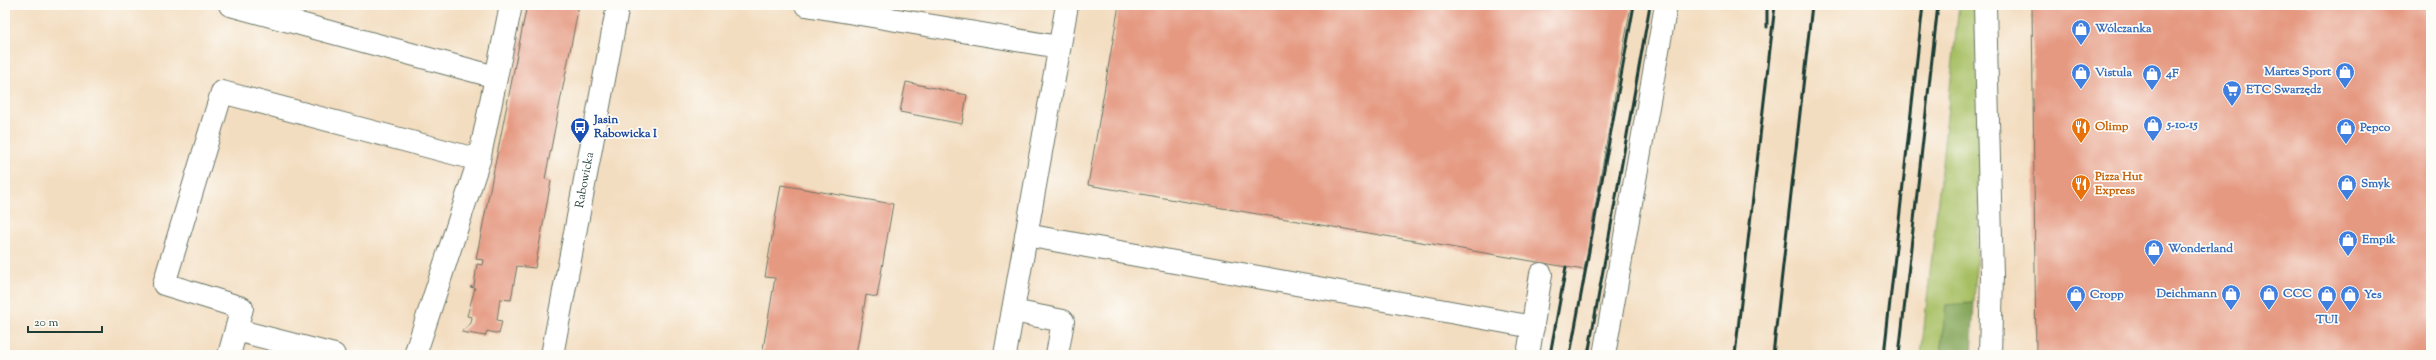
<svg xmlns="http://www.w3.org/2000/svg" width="2436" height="360" font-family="'Sorts Mill Goudy',serif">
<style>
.green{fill:#a7bf64;stroke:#637e4c}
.forest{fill:#85a65a;stroke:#527247}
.building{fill:#e59981}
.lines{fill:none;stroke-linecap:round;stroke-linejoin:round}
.minor-casing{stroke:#697565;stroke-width:24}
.minor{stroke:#fff;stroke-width:22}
.rail{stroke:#1f3d34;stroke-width:3}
.labels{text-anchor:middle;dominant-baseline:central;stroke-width:3.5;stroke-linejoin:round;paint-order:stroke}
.shop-label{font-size:12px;font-weight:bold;fill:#366cbe;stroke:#fdfcf7;text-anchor:start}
.transit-label{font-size:12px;font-weight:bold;fill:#164399;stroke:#fdfcf7;text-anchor:start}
.food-label{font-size:12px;font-weight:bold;fill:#c56008;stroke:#fdfcf7;text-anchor:start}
.street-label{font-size:12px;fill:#1f3d34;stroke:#fdfcf7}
</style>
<rect width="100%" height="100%" fill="#fdfcf7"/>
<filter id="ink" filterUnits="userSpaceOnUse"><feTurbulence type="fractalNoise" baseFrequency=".025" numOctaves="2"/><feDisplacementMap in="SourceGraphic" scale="8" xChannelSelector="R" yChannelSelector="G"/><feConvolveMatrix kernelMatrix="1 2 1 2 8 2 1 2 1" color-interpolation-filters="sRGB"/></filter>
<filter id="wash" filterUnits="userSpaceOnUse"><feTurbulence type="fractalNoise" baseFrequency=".012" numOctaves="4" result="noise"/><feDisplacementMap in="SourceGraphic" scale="16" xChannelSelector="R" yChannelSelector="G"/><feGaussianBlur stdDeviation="0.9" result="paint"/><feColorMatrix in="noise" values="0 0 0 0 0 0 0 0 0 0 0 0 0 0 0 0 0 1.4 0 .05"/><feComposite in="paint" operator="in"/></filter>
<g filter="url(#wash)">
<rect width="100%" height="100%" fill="#f3ddc0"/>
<!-- green -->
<path class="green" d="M1959 5H1990L1974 303 1946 305 1940 355H1921Z"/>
<!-- forest -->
<path class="forest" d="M1974 303 1971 355H1940L1946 305Z"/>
<g id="blocks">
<!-- building -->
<path class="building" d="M527 5H579L545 179 551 181 535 268 517 266 511 300 500 299 497 320 502 321 499 334 487 331 485 336 461 332 471 323 472 317 467 316 475 288 470 287 474 286 477 264 483 265 484 260 476 259Z
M1119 5H1631L1584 270 1088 185Z
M2032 5H2431V355H2036Z
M906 82 967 95 962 124 900 112Z
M781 185 893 204 877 297 866 295 856 355H762L775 278 765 277Z"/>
</g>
</g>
<g filter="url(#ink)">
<use href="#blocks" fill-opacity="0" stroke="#697565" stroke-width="1"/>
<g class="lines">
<defs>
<g id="minor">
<path d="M230 5 496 77"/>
<path d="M806 5 1059 47"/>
<path d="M1985 5 1992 276 1990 355"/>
<path d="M1026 235 1533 327"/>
<path d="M1013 311 1063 321 1057 355"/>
<path d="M236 330 334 355"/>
<path d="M229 355 242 308 164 284 222 92 479 160 511 5"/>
<path d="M415 355 479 160"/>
<path id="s1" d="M552 355 618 5"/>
<path d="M1005 355 1067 5"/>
<path d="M1528 355 1541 274"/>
<path d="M1604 355 1666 5"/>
</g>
</defs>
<!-- minor casing -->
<use href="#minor" class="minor-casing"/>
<!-- minor -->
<use href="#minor" class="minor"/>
<!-- rail -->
<path class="rail" d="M1767 27V5
M1550 355 1566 267
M1570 355 1634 5
M1588 355 1650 5
M1735 355 1775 5
M1773 355 1812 5
M1884 355 1923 5
M1899 355 1938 5"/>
</g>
</g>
<!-- icons -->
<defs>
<symbol id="shop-pin" viewBox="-11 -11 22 30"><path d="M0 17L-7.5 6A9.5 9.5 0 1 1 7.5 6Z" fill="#3f7fe0" stroke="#fdfcf7"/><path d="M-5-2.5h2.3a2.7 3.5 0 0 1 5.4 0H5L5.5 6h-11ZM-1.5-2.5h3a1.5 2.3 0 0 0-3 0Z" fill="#fff"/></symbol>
<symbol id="supermarket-pin" viewBox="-11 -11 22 30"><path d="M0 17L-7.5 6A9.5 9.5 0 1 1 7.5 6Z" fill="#3f7fe0" stroke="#fdfcf7"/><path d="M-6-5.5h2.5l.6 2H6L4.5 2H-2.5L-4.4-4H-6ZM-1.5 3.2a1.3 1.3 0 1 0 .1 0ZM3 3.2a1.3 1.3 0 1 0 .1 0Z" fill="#fff"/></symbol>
<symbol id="bus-pin" viewBox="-11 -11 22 30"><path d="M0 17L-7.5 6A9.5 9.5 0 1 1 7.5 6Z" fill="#1a4fb4" stroke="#fdfcf7"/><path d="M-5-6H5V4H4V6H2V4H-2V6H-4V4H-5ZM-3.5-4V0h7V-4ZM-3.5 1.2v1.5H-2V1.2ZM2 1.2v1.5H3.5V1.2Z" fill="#fff"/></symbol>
<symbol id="restaurant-pin" viewBox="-11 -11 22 30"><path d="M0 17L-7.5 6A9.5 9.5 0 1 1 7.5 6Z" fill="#e8710a" stroke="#fdfcf7"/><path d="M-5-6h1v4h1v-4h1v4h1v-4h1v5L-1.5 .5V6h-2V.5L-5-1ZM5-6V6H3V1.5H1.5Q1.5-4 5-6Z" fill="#fff"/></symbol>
</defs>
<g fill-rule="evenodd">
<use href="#shop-pin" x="2070" y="18" width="22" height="30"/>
<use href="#shop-pin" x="2334" y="61" width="22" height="30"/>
<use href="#shop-pin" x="2070" y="62" width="22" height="30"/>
<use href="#shop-pin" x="2141" y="63" width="22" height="30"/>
<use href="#supermarket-pin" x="2221" y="79" width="22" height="30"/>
<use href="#shop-pin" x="2142" y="114" width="22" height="30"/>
<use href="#bus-pin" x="569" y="116" width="22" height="30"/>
<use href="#restaurant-pin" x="2070" y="116" width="22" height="30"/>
<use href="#shop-pin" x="2335" y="117" width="22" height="30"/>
<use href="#restaurant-pin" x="2070" y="173" width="22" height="30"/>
<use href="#shop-pin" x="2336" y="173" width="22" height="30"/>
<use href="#shop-pin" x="2337" y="229" width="22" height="30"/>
<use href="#shop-pin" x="2143" y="238" width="22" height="30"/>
<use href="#shop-pin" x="2220" y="283" width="22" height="30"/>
<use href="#shop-pin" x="2258" y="283" width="22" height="30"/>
<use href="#shop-pin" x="2065" y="284" width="22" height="30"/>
<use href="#shop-pin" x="2316" y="284" width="22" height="30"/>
<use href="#shop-pin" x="2339" y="284" width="22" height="30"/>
</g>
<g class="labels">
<!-- shop labels -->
<g class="shop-label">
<text x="2095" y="29">Wólczanka</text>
<text x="2331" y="72" text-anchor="end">Martes Sport</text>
<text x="2095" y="73">Vistula</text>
<text x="2166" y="74">4F</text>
<text x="2246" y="90">ETC Swarzędz</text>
<text x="2167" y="125">5-10-15</text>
<text x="2360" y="128">Pepco</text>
<text x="2361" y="184">Smyk</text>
<text x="2362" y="240">Empik</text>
<text x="2168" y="249">Wonderland</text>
<text x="2217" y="294" text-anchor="end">Deichmann</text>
<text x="2283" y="294">CCC</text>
<text x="2090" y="295">Cropp</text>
<text x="2364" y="295">Yes</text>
<text x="2327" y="320" text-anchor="middle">TUI</text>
</g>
<!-- transit labels -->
<g class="transit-label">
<text x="594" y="120">Jasin<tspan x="594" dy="14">Rabowicka I</tspan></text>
</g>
<!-- food labels -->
<g class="food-label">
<text x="2095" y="127">Olimp</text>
<text x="2095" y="177">Pizza Hut<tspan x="2095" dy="14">Express</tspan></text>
</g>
<!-- street labels -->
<g class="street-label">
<text stroke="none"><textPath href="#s1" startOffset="178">Rabowicka</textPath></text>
</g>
</g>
<!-- margin -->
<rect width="2436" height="360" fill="none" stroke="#fdfcf7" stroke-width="20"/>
<!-- scale -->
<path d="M28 326v6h74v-6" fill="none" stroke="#1f3d34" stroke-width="2"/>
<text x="34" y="326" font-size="12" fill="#1f3d34" stroke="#fdfcf7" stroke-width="3" paint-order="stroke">20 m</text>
</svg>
